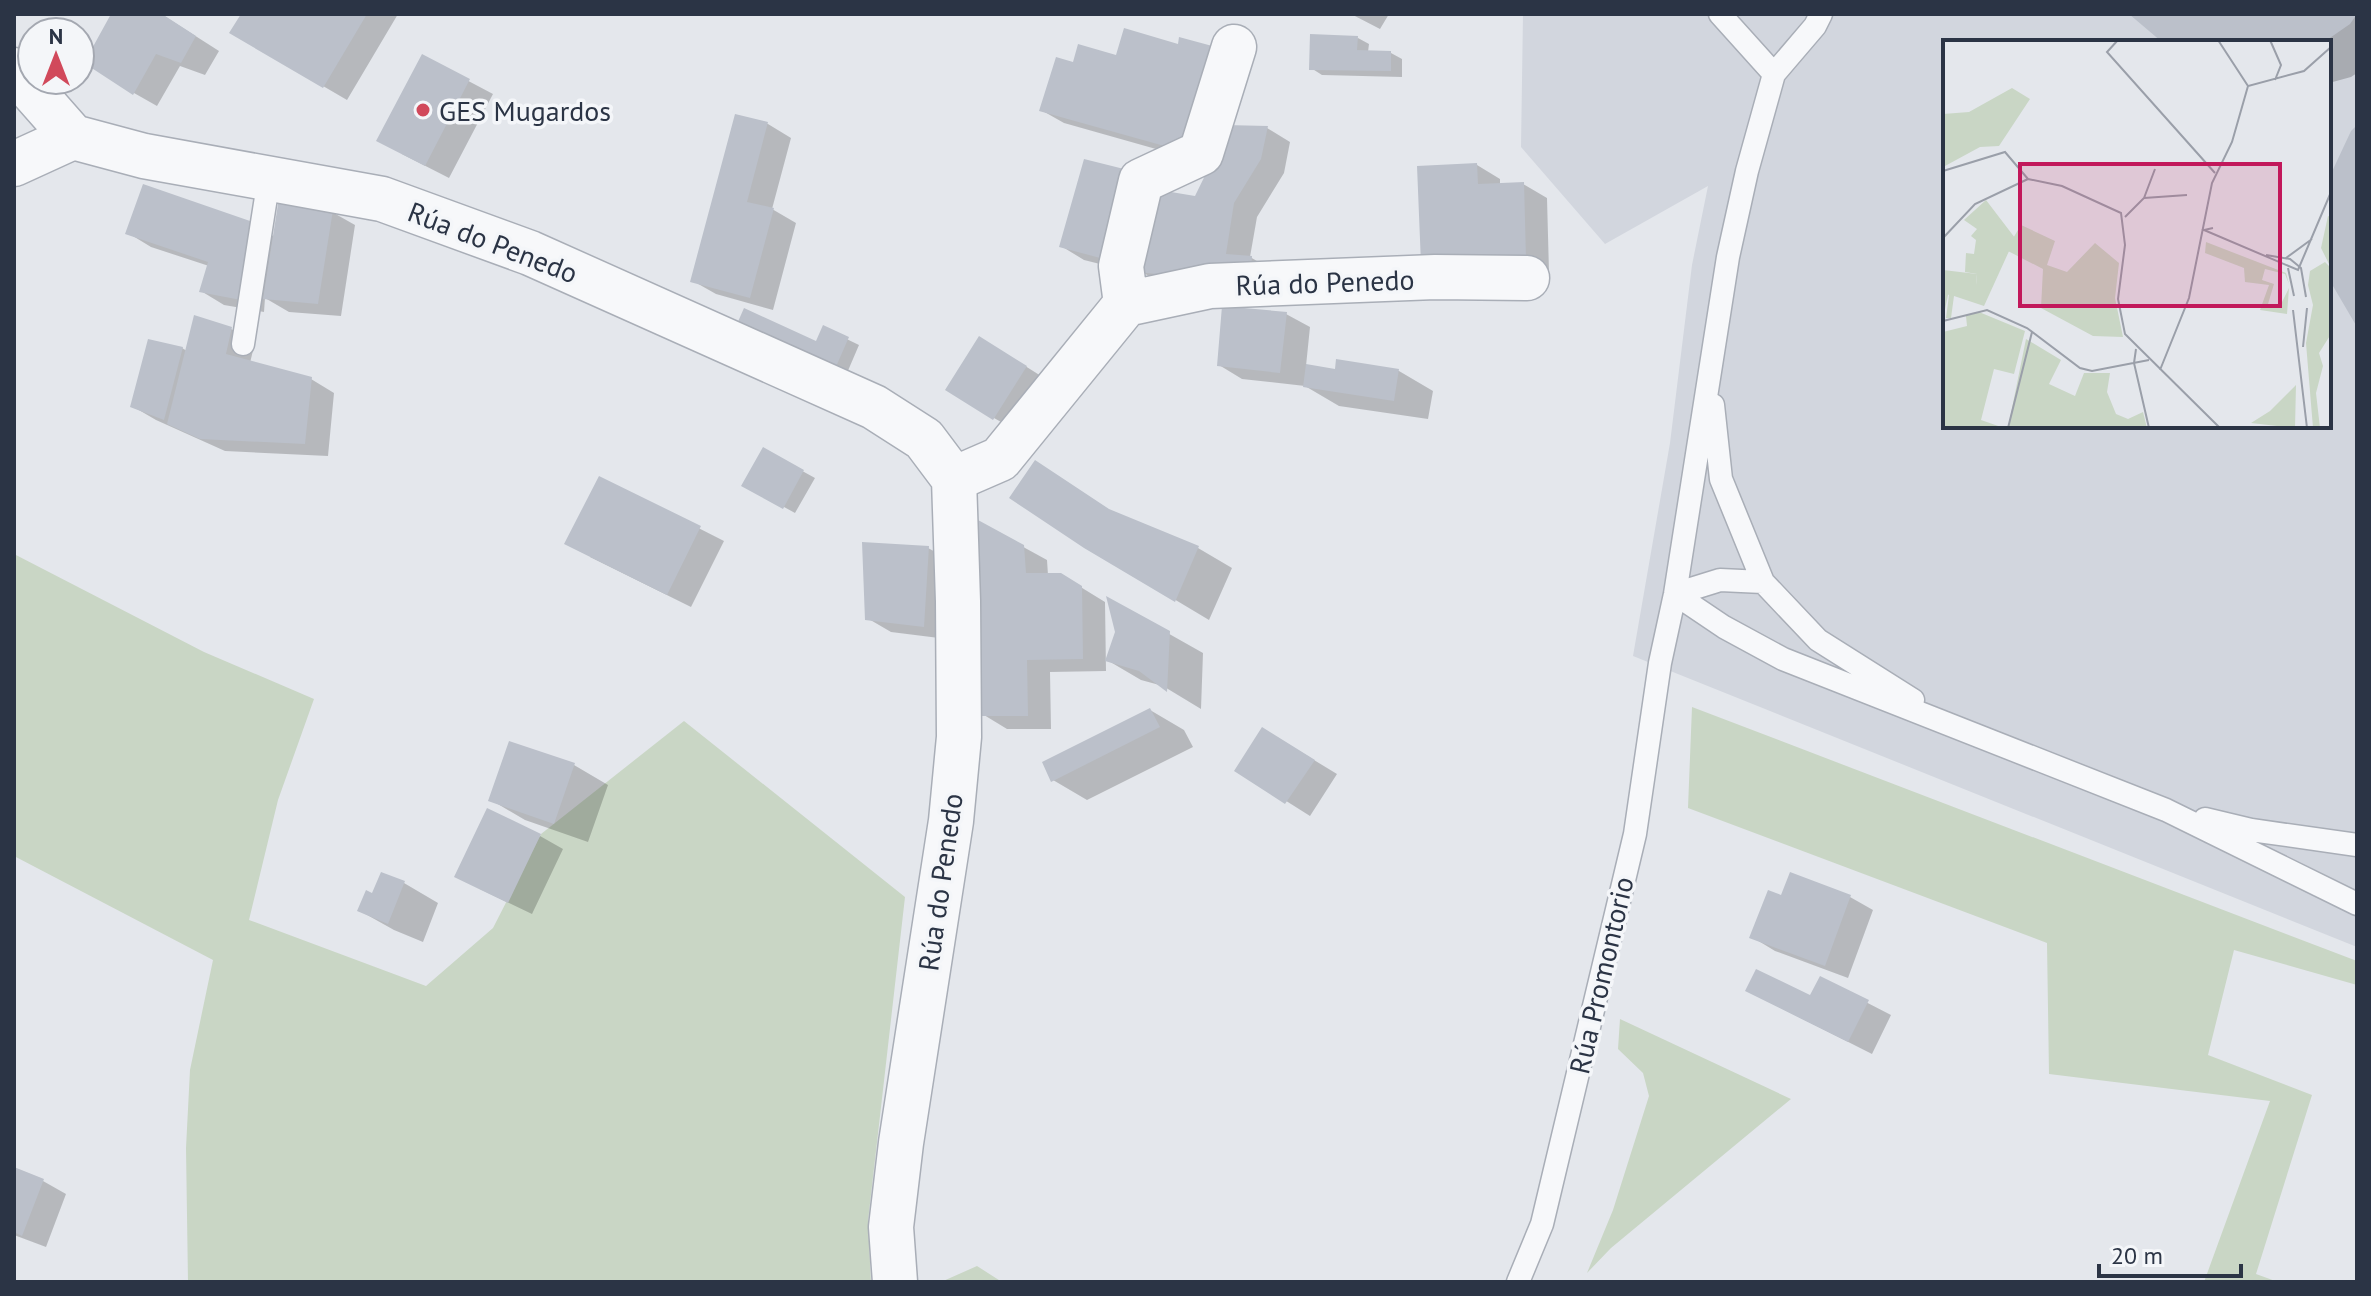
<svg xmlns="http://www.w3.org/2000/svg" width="2371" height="1296" font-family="'PT Sans',sans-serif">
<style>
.built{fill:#d2d6de;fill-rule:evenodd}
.grass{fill:#c9d6c5}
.shadow{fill:#0003}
.building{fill:#bbc0ca}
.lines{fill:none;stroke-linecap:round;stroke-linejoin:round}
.service-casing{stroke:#a9aeb7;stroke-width:25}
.minor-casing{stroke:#a9aeb7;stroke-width:47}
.tertiary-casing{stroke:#a9aeb7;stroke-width:47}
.service{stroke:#f7f8fa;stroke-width:22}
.minor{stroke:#f7f8fa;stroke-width:44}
.tertiary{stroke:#f7f8fa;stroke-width:44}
.poi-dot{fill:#d1495b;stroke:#f4f6f9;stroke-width:3}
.labels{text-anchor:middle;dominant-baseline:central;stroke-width:7;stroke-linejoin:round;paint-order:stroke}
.poi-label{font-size:28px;fill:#2b3445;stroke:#f4f6f9;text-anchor:start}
.street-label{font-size:28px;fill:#2b3445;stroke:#f4f6f9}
.inset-road{fill:none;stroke:#9a9fa9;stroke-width:2}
.view{fill:#c2185b;fill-opacity:0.15;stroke:#c2185b;stroke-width:4}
.inset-edge{fill:none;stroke:#2b3445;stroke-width:4}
</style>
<rect width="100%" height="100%" fill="#e4e7ec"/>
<!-- built -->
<path class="built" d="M1523 14H2357V947L1633 656 1670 443 1692 265 1708 186 1605 244 1521 147ZM1945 42H2329V426H1945Z"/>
<!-- grass -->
<path class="grass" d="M14 554 204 652 314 699 278 800 249 920 426 986 493 928 541 834 684 721 905 897 868 1221 871 1282H188L186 1148 190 1070 213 960 14 856Z
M1692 707 2357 961V985L2234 950 2208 1055 2312 1095 2256 1274 2278 1282H2204L2270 1101 2049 1074 2047 943 1688 808Z
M1620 1019 1791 1099 1611 1248 1587 1273 1613 1210 1649 1096 1643 1073 1618 1049Z
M977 1266 1002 1282H941Z"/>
<!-- shadow -->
<path class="shadow" d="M114 14H161L219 51 205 75 180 66 157 106 134 93Z
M243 14H398L347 100 232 33Z
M1351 14H1389L1380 29Z
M2132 14H2357V73L2351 77 2329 83V42H2165Z
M1358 38 1369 44 1368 52 1391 53 1402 59V77L1322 75 1311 68Z
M423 57 493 94 449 178 402 154Z
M1074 64 1209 164 1064 123 1041 110Z
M737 116 768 124 791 138 772 209 796 223 773 310 716 294 693 281Z
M1267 128 1290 142 1284 173 1257 217 1250 257 1286 278 1163 284 1140 271 1196 198Z
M1477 165 1500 179V185L1523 184 1547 198 1549 272 1446 276Z
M1151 186 1128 271 1084 260 1061 246Z
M332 212 355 225 341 316 289 312 265 298 264 312 224 305 201 291 209 266 151 247 128 233 249 222 275 237Z
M745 311 817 344 824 328 859 345 847 373Z
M1286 314 1310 327 1306 366 1336 371 1338 361 1399 371 1433 391 1428 419 1339 406 1305 386 1242 379 1219 365Z
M231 329 255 342 250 363 311 379 334 393 328 456 225 451 156 420 132 406 182 348 187 351Z
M1003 352 1049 381 1017 431 994 418Z
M764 450 815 478 795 513 744 485Z
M1036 462 1117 515 1198 548 1232 568 1209 620 1087 547Z
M600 478 724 541 691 607 590 557Z
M980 523 1047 560 1048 575H1061L1105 602 1106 671 1050 672 1051 729H1007L984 715Z
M928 548 952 561 947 639 891 632 867 618Z
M1109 600 1203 653 1201 709 1163 686 1141 680 1107 660 1117 632Z
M1150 710 1184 730 1193 747 1087 800 1053 780Z
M1286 743 1337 774 1310 816 1237 770Z
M574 765 608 785 588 842 525 820 491 800Z
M540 836 563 849 532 914 480 889Z
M382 875 404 883 438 903 423 942 394 930 360 911 373 895Z
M1850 897 1873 910 1848 978 1775 951 1752 937Z
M1821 979 1891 1015 1872 1054 1771 1003 1811 997Z
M14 1169 43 1181 66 1194 46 1247 14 1235Z"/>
<!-- building -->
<path class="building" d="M111 14H162L196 36 181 63 156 54 133 95 84 63Z
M241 14H367L323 88 229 33Z
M2129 14H2357L2350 24 2324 42H2162Z
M1124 28 1178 44 1179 37 1216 47 1186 152 1039 111 1056 57 1073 62 1078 44 1116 55Z
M1310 34 1358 36 1357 50 1391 51V71L1309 70Z
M422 54 470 79 425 166 376 141Z
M735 114 768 122 747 202 774 208 750 298 690 282Z
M1225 125 1268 126 1261 159 1234 203 1226 254 1252 256 1251 273 1177 276 1137 272 1153 189 1195 196 1217 151Z
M2357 125V327L2333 286 2329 268V178L2351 131Z
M1084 159 1128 170 1104 259 1059 247Z
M1477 163 1478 184 1524 182 1526 259 1421 264 1417 166Z
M143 184 250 221 241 300 199 292 208 262 125 234Z
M279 198 333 210 318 304 263 299Z
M1222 306 1287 312 1280 373 1217 366Z
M744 308 816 341 823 325 849 337 835 369 737 324Z
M194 315 232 327 226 354 312 377 305 444 200 439 167 424Z
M979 336 1027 366 993 420 945 390Z
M148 339 183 347 164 420 130 407Z
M1336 359 1399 369 1394 401 1303 387 1306 364 1335 369Z
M763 447 804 470 783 509 741 486Z
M1035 460 1109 509 1199 546 1175 602 1084 548 1009 498Z
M599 476 701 526 667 595 564 544Z
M978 520 1024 545 1026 573H1061L1082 586 1083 659 1027 660 1028 716H982Z
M862 542 929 546 924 627 865 620Z
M1106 596 1170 631 1167 692 1139 671 1105 661 1115 632Z
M1150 708 1160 727 1051 782 1042 762Z
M1262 727 1315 760 1285 804 1234 771Z
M509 741 575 763 554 824 488 801Z
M487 808 541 834 508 903 454 877Z
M381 872 405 881 388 924 357 911 366 890 372 893Z
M1790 872 1851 895 1825 966 1749 938 1768 890 1781 895Z
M1756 969 1810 995 1820 976 1869 1000 1848 1042 1745 991Z
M14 1167 44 1179 22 1236 14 1232Z"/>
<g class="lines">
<defs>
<path id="service" d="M1720 14 1774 74
M243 344 269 178
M1713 405 1721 479 1763 582 1818 640 1913 700
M1763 582 1720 580 1675 594 1724 627 1783 659 2166 810 2357 904
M2205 819 2251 830 2357 845
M1518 1282 1542 1224 1635 834 1660 663 1675 594 1728 257 1747 171 1774 74 1815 26 1821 14"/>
<path id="minor" d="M14 164 73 137
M1126 304 1121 266 1141 181 1201 153 1234 47
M954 479 1000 459 1126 304 1210 286 1435 277 1527 278"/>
<path id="tertiary" d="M14 70 73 137 144 156 382 199 530 253 874 407 924 439 954 479 958 601 959 737 951 821 901 1143 891 1227 895 1282"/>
</defs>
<!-- service casing -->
<use href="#service" class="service-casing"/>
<!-- minor casing -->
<use href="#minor" class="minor-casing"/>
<!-- tertiary casing -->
<use href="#tertiary" class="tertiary-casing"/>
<!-- service -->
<use href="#service" class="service"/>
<!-- minor -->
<use href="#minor" class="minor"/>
<!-- tertiary -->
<use href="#tertiary" class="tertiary"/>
</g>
<!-- markers -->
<circle class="poi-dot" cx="423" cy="110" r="8"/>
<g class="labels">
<!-- poi labels -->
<g class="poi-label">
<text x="439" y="110">GES Mugardos</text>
</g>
<!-- street labels -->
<g class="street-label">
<text transform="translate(493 242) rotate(21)">Rúa do Penedo</text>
<text transform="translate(1325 282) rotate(-2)">Rúa do Penedo</text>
<text transform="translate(940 882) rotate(-82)">Rúa do Penedo</text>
<text transform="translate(1601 975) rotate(-77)">Rúa Promontorio</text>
</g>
</g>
<!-- overview -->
<g transform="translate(1943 40)">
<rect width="388" height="388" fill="#e4e7ec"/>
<path d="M69 48 87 59 56 106 37 107 2 126 0 74 26 72ZM78 185 112 201 104 225 124 232 152 203 176 223 172 258 180 297 150 296 98 268 100 229 63 210ZM263 202 343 233 346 244 342 234 322 229 319 240 331 244 325 264 336 268 346 248 344 274 317 270 326 245 302 242 301 228 262 213ZM382 222 388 228V294L376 313 380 326 373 353 377 388H370L363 303 370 265 365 245 367 231ZM0 230 34 234 33 245 5 255 0 279ZM36 272 82 291 71 334 51 329 38 380 61 388H0V292L24 286 23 276ZM83 299 118 320 106 344 132 356 141 333H167L164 352 173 374 185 379 200 372 204 388H65Z" fill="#c9d6c5"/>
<path d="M385 176 388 177V228L378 208ZM353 345 352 388 308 383 327 371Z" fill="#c9d6c5"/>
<path d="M43 160 72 198 41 266 11 256 8 278H3L8 240 33 245 34 234 22 232 23 213 31 214 33 200 28 196 34 189 21 180Z" fill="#c9d6c5"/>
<path class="inset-road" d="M175 0 164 12 272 133M275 0 305 46M327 0 338 25 332 40M0 131 62 112 85 139 119 146 178 173 182 205 175 259 182 294 277 388M201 158 244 155M182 177 201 158 212 129M270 188 261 190 355 230 388 152M0 198 32 164 85 139M323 215 347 219 358 228 363 257M343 218 369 199M345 228 351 256M350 270 364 388M0 281 44 270 84 288 137 328 149 331 206 320M360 307 364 268M193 309 191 323 206 388M217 330 246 258 269 143 289 102 305 46 361 31 388 7M65 388 89 292"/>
<path class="view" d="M77 124H337V266H77Z"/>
<rect width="388" height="388" class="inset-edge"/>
</g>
<!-- border -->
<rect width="2371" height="1296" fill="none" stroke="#2b3445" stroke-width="32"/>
<!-- north arrow -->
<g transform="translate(56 56)"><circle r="38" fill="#f4f6f9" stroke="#a4a8b1" stroke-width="2"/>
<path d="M0-6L14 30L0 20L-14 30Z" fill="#d1495b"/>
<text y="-12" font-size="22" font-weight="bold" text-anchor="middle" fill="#2b3445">N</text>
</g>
<!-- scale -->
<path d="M2099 1264v12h142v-12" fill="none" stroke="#2b3445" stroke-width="4"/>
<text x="2111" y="1264" font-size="24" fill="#2b3445" stroke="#f4f6f9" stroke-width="6" paint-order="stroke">20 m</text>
</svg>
